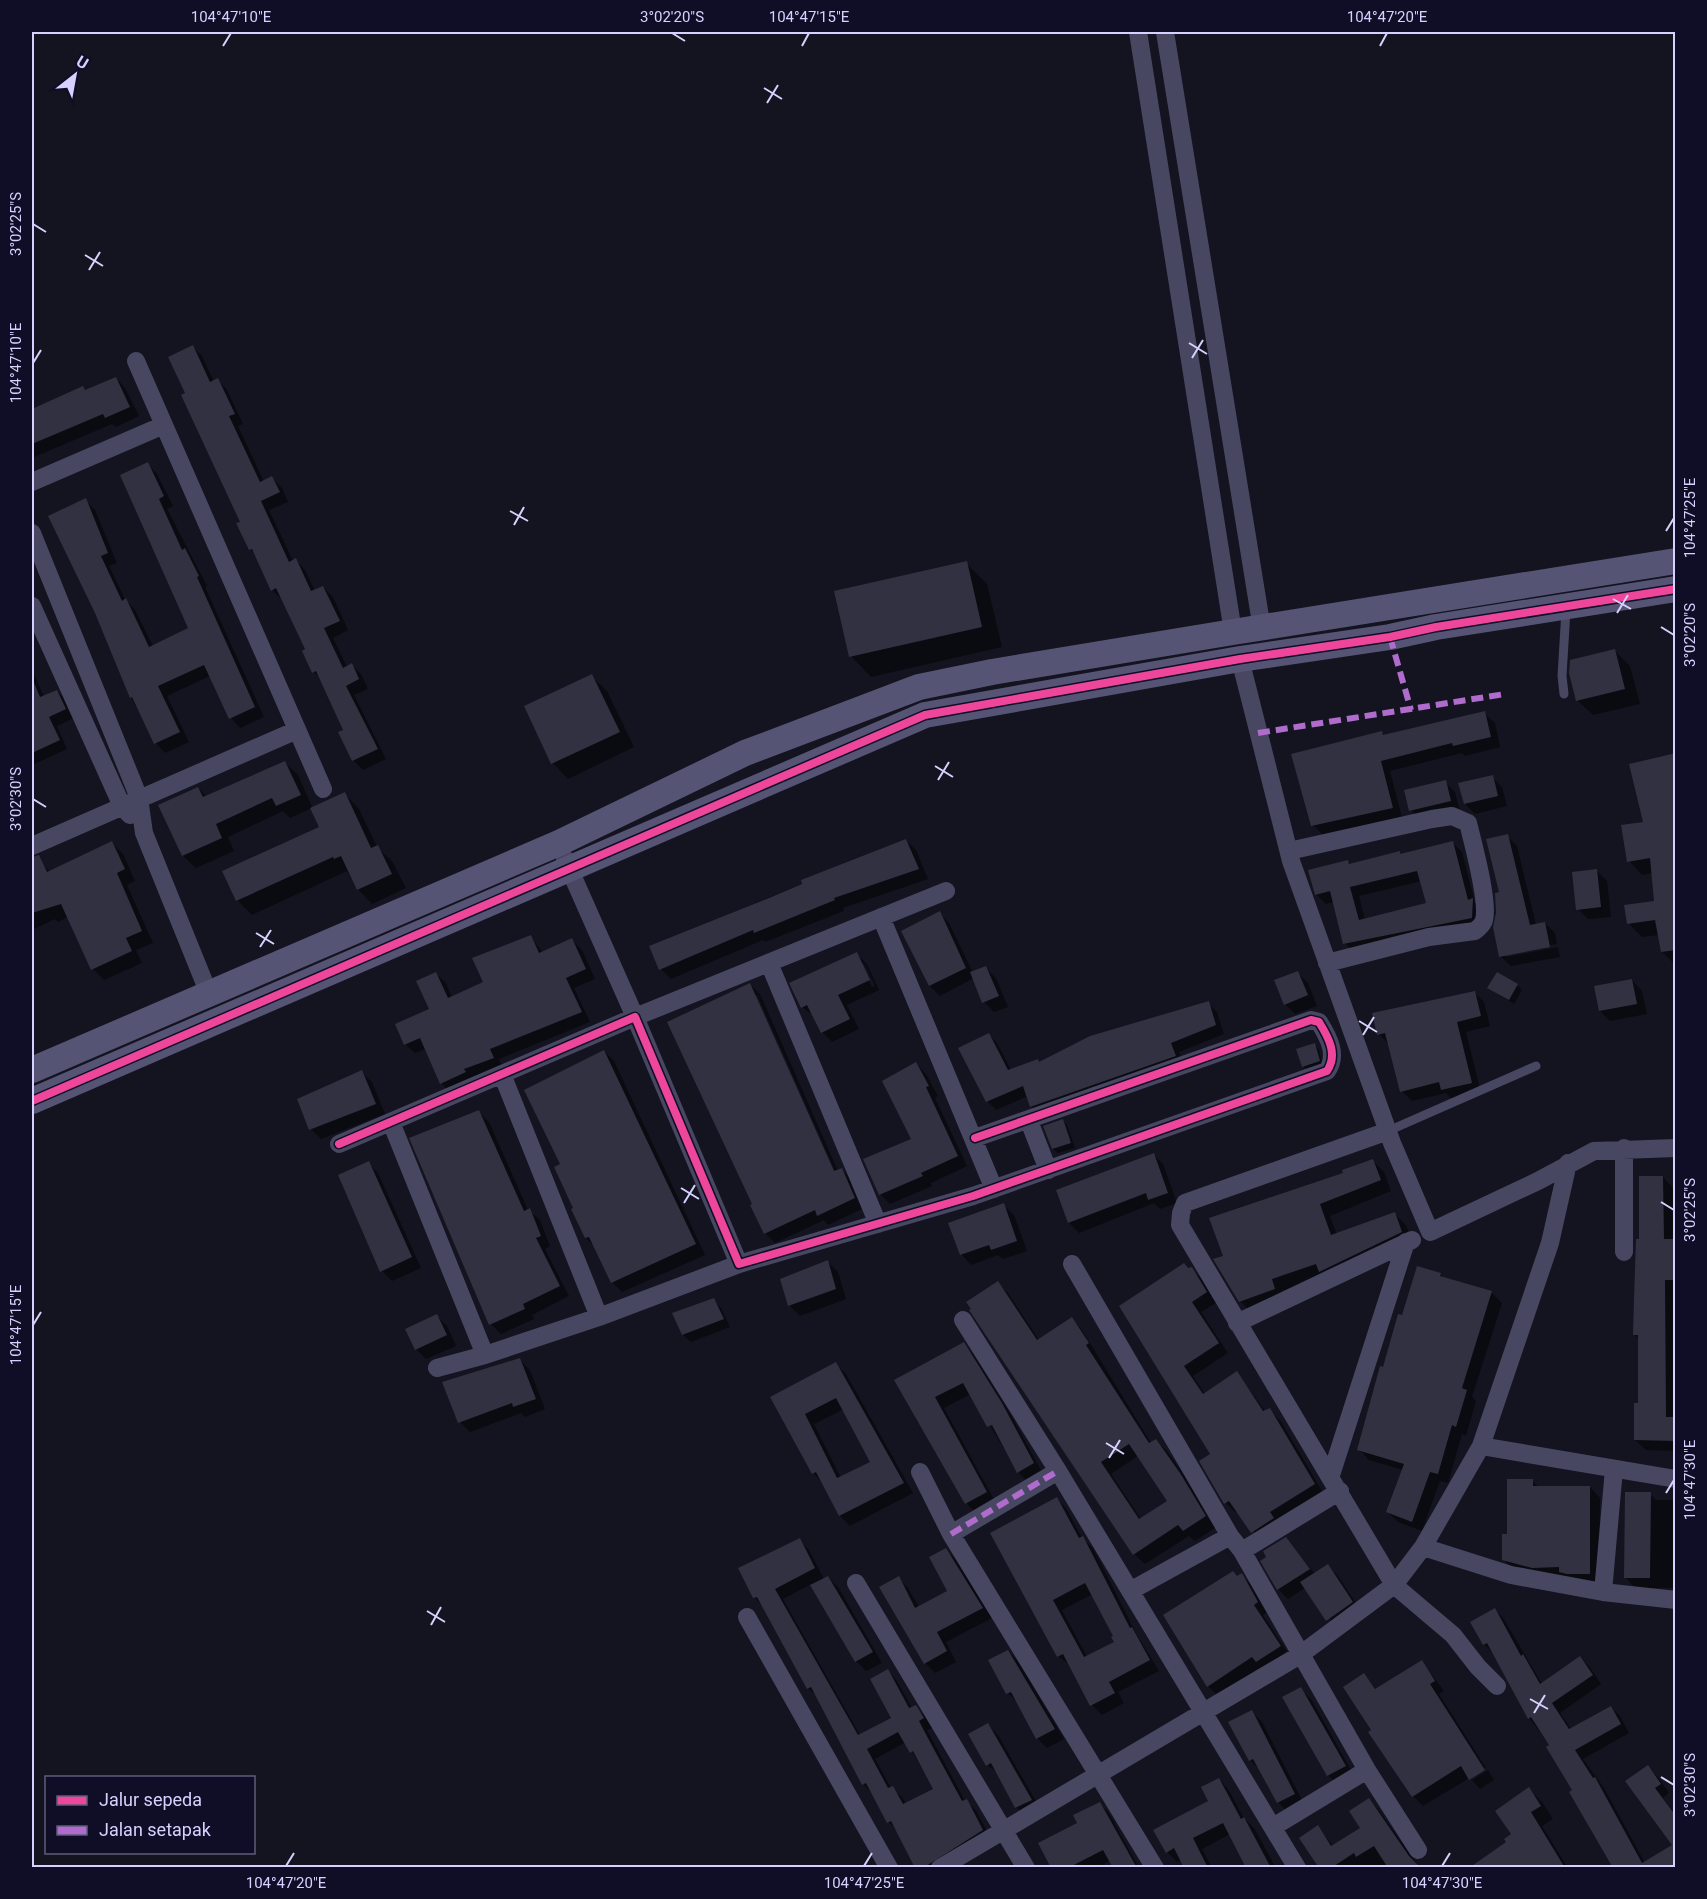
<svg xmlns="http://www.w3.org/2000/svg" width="1707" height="1899" font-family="Roboto,sans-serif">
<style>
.shadow{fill:#0007;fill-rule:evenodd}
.building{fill:#323142;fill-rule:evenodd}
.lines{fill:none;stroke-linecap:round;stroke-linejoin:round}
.lane{stroke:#474761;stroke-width:9}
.street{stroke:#474761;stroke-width:18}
.secondary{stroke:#555474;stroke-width:26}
.quiet{stroke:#b06ccc;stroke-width:6;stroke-dasharray:12 6;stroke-linecap:butt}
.cycleway-casing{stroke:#100d26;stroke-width:11}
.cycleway{stroke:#ed469a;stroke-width:8}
.ticks{fill:none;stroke:#d5d2ff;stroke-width:2}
.neatline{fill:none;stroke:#d5d2ff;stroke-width:2}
.ticks-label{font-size:15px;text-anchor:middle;fill:#d5d2ff}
</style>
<rect width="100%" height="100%" fill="#141320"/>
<!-- shadow -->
<path class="shadow" d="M193 347 202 356 214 382 218 380 227 390 243 424 238 426 264 482 272 478 282 488 288 502 269 510 293 561 296 560 305 570 315 591 323 587 333 597 348 630 333 638 347 667 352 665 361 674 368 689 354 695 386 759 363 770 353 760 345 731 322 680 314 672 307 650 282 599 272 590 258 557 250 549 242 522 187 394Z
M116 378 125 388 139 416 116 427 112 424 32 458V413L83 388 87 391Z
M148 464 157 474 173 506 167 509 207 586 205 587 264 717 240 728 231 718 210 676 167 696 189 742 165 753 156 743 131 697 85 500 95 510 117 563 109 566 125 599 135 610 153 646 190 629Z
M966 563 987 584 1002 647 871 677 851 656Z
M1615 651 1630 666 1640 704 1593 715 1577 700Z
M32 669 44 697 57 691 66 700 74 718 57 726 67 749 32 765Z
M591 676 607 691 634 747 568 779 553 763Z
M1484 713 1495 723 1500 747 1465 756 1462 753 1390 771 1402 818 1323 835 1313 825 1381 732 1385 736Z
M1676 755V965L1662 952 1659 935 1642 937 1628 923 1656 902 1653 873 1642 875 1629 861Z
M285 763 298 775 313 809 345 794 359 809 377 847 392 861 406 888 372 904 358 889 347 871 252 915 237 900 321 828 312 808 290 818 283 811 228 837 234 851 196 868 183 856 160 806 198 788 207 797Z
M1492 777 1502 787 1507 806 1475 814 1465 804Z
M1445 782 1455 792 1460 811 1421 821 1411 810Z
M1507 836 1517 846 1536 925 1545 923 1555 933 1557 944 1506 954V957L1558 947 1560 957 1511 966 1500 956Z
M906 840 916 850 928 879 843 908 844 911 765 942 763 940 671 979 661 969 651 947Z
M112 843 123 854 135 881 127 885 153 943 136 950 142 963 104 980 93 969 68 917 58 922 55 919 32 930V869L42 864 50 872Z
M1453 843 1462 852 1475 903 1482 910V927L1354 952 1345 943 1334 902 1326 904 1316 894 1348 861 1351 865ZM1422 881 1427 904 1365 920 1359 896Z
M1597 871 1607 881 1611 917 1588 919 1578 909Z
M939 913 949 923 973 973 986 968 996 978 1008 1007 994 1012 984 1002 974 978 940 996 930 986 903 932Z
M530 936 543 953 572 940 582 950 595 979 574 988 590 1022 499 1059 503 1068 451 1093 441 1083 426 1049 415 1053 405 1044 431 1010 436 974 446 983 452 998 485 983Z
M857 954 867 964 879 990 847 1005 859 1029 832 1042 822 1032 814 1016 802 1007ZM861 964H864L875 986 872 987Z
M1298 973 1308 983 1317 1006 1295 1014 1285 1004Z
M1632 980 1642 991 1647 1014 1610 1021 1600 1011Z
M750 984 760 994 838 1171 842 1170 852 1180 864 1208 828 1225 824 1220 775 1243 765 1233 754 1204ZM754 995H757L838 1178 836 1179Z
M1517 985 1522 990 1514 1004 1489 988Z
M1474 992 1484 1002 1490 1026 1466 1032 1481 1093 1453 1100 1446 1093 1412 1101 1402 1091 1389 1045 1379 1034Z
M1208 1003 1217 1012 1224 1034 1179 1052 1183 1064 1040 1115 1031 1106 1028 1096 996 1110 987 1101 989 1035 997 1043 1011 1070 1040 1063Z
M1315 1045 1319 1050 1323 1065 1307 1070 1303 1066Z
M604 1051 614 1061 705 1255 622 1292 612 1282 595 1247 586 1238 562 1165Z
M916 1064 926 1074 938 1096 935 1098 967 1166 931 1183 932 1186 890 1204 880 1194 913 1139Z
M361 1072 372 1082 385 1114 321 1139 311 1129Z
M479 1112 489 1122 528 1210 540 1220 550 1246 545 1249 569 1296 532 1315 534 1319 501 1334 491 1324 411 1138Z
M1063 1121 1067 1125 1075 1148 1058 1153 1053 1149Z
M1153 1154 1163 1164 1177 1203 1160 1209 1154 1203 1079 1233 1069 1223 1058 1191Z
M1373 1161 1384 1172 1391 1191 1330 1216 1337 1235 1395 1214 1406 1225 1413 1243 1282 1291 1286 1300 1252 1313 1240 1301 1224 1257 1345 1174Z
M368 1163 378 1173 421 1268 392 1281 382 1271Z
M1663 1177 1673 1188V1198H1676V1451L1646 1450 1635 1440 1639 1405V1339L1635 1335 1641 1241Z
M1003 1205 1014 1215 1027 1251 1003 1259 998 1255 971 1265 961 1254Z
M828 1262 838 1272 846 1299 800 1316 790 1306 782 1280Z
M1191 1269 1202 1279 1216 1303 1201 1312 1228 1353 1193 1376 1205 1394 1237 1373 1266 1412 1269 1410 1280 1420 1324 1494 1262 1542 1238 1511 1236 1513 1226 1503 1212 1454 1121 1306Z
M1440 1274 1446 1280 1492 1293 1502 1303 1472 1397 1476 1401 1466 1436 1462 1434 1448 1483 1440 1481 1422 1531 1398 1522 1388 1512 1403 1470 1369 1460 1359 1449 1403 1317Z
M998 1283 1008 1293 1039 1340 1072 1319 1082 1330 1151 1443 1156 1441 1167 1451 1191 1485 1215 1528 1195 1541 1189 1536 1145 1564 1134 1554ZM1139 1455 1169 1501 1141 1519 1111 1474Z
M713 1300 721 1308 730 1327 691 1342 683 1335 674 1314Z
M437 1316 447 1326 456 1346 426 1359 416 1349Z
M963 1344 973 1354 1011 1415 1043 1474 1028 1482 1018 1472 971 1394 944 1408 996 1503 976 1513 966 1503 896 1381Z
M520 1360 530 1370 545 1409 525 1417 521 1413 470 1432 460 1422Z
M835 1364 846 1374 913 1493 850 1526 840 1516 824 1484 813 1473 772 1398ZM844 1409 872 1462 841 1478 814 1424Z
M1532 1481 1539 1487H1590L1600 1498 1599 1584 1514 1570 1504 1560Z
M1650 1494 1656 1500H1676V1588H1635L1625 1577Z
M1056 1498 1066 1508 1082 1538 1093 1548 1136 1633 1159 1671 1118 1692 1124 1703 1102 1715 1092 1705 1070 1665 1058 1656 992 1533ZM1093 1594 1115 1637 1116 1642 1087 1657 1062 1610Z
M1286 1539 1315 1574 1328 1566 1338 1576 1362 1612 1338 1630 1306 1587 1288 1599 1278 1589Z
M799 1540 809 1550 824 1579 828 1577 838 1587 882 1663 866 1671 856 1661 811 1584 783 1599 860 1735 893 1718 888 1671 897 1681 912 1708 915 1707 925 1716 932 1728 927 1730 965 1801 976 1810 991 1839 946 1868H917L898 1832 889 1822 873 1794 863 1784 818 1697 808 1688 765 1608 755 1598ZM906 1742 935 1789 906 1804 902 1797 891 1788 875 1759Z
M946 1550 956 1560 992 1618 946 1642 956 1662 935 1673 925 1663 898 1578 908 1588 919 1607 949 1591Z
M1241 1575 1251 1585 1267 1612 1263 1615 1290 1656 1267 1671 1262 1667 1218 1696 1208 1686 1237 1577Z
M1495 1610 1504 1619 1542 1684 1580 1658 1589 1666 1601 1684 1560 1713 1571 1729 1611 1707 1620 1716 1629 1733 1583 1759 1604 1788 1645 1863 1674 1845 1648 1767 1657 1776 1669 1793 1663 1798 1676 1815V1868H1616L1551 1746 1529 1718 1493 1653 1484 1644Z
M1008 1651 1018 1661 1064 1739 1047 1748 1037 1738 1018 1703 1008 1693Z
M1422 1662 1444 1691 1439 1694 1486 1768 1423 1806 1413 1796 1370 1732 1373 1731 1364 1675 1377 1690Z
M1300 1689 1311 1699 1355 1777 1338 1785 1328 1775Z
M1252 1712 1262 1722 1304 1804 1288 1812 1278 1802 1260 1770 1250 1760Z
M988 1725 998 1735 1041 1810 1027 1817 1016 1807 999 1774 987 1765Z
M1488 1770 1494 1780 1480 1789 1472 1780Z
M1219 1779 1228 1789 1244 1818 1254 1828 1276 1868H1252L1230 1834 1202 1849 1212 1868H1187L1182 1859 1177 1862 1167 1852 1210 1802Z
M1529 1789 1542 1802 1553 1819 1542 1826 1568 1868H1472L1508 1843Z
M1369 1800 1378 1809 1420 1868H1321L1318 1827 1333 1846 1362 1828Z
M1099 1803 1109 1813 1139 1868H1115L1111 1860 1097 1868H1053L1079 1824Z"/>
<!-- building -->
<path class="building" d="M193 345 210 382 218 378 235 414 229 416 260 482 272 476 280 492 261 501 289 562 296 558 311 591 323 586 340 621 324 628 343 668 352 663 359 679 346 686 378 749 352 761 338 732 343 730 316 671 312 673 302 651 305 649 276 588 271 591 252 549 249 550 236 523 240 522 181 395 185 393 168 357Z
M116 377 130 407 105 418 103 414 32 444V409L83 386 85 390Z
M148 462 164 496 159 499 182 550 185 548 199 576 197 577 255 707 229 719 204 665 158 686 180 732 154 744 132 697 130 698 95 613 48 516 86 498 108 553 101 556 122 601 126 598 149 647 188 628 120 475Z
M967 561 982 627 849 657 834 591Z
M1615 649 1625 689 1576 701 1569 673 1570 660Z
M592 674 620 732 551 764 524 706Z
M32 678 40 697 57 690 66 709 49 717 60 740 32 753Z
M1485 711 1491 737 1453 746 1452 743 1381 761 1393 808 1311 826 1291 754 1382 731 1383 735Z
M1676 753V851L1673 852 1676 950 1661 952 1655 920 1627 924 1624 905 1654 901 1650 858 1627 862 1621 825 1643 822 1629 764Z
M285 761 301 795 276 806 272 798 216 824 222 838 182 856 158 805 198 787 203 797Z
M1493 775 1498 796 1464 804 1458 783Z
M1446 780 1451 801 1409 811 1404 790Z
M345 792 371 848 378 845 392 874 357 890 341 856 334 859 333 857 236 901 222 871 319 827 310 808Z
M1508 834 1530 925 1545 922 1550 947 1499 957 1493 927 1496 913 1495 893 1499 892 1486 839Z
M906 839 919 869 834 898 835 900 754 933 753 930 659 970 649 946 769 898 802 884 801 880Z
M112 841 125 869 117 873 142 931 126 938 132 951 91 970 61 904 32 913V857L39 855 47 872Z
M1453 841 1468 900 1473 898 1472 918 1343 944 1330 891 1315 895 1308 870 1348 860 1349 864 1400 851V854ZM1417 871 1426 903 1359 920 1350 887Z
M1597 869 1601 907 1576 910 1572 872Z
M940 911 966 968 929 986 901 931Z
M531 935 539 953 572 938 586 969 566 978 582 1012 490 1049 494 1058 464 1069 466 1072 440 1084 420 1038 404 1045 395 1024 429 1009 416 981 436 972 448 998 483 982 472 958Z
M857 952 870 980 838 995 850 1019 821 1033 807 1005 801 1008 789 983Z
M986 966 999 996 982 1003 970 972Z
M1298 971 1308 995 1284 1005 1274 980Z
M1497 972 1518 984 1509 1000 1487 988Z
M1632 979 1637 1004 1599 1011 1594 986Z
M750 983 834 1171 842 1168 855 1198 817 1216 815 1210 764 1234 750 1205 752 1204 667 1022Z
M1475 991 1481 1016 1457 1022 1472 1083 1441 1090 1439 1082 1400 1092 1385 1033 1377 1035 1372 1013Z
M1209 1001 1216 1025 1171 1043 1176 1056 1030 1107 1023 1086 986 1102 958 1048 989 1033 1008 1070 1038 1059 1039 1062 1090 1036Z
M1315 1043 1320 1061 1302 1067 1296 1049Z
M604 1050 696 1244 611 1283 589 1237 585 1238 571 1209 573 1208 554 1167 560 1164 524 1090Z
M916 1062 929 1086 926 1087 958 1156 921 1173 923 1176 879 1195 863 1159 911 1139 882 1081Z
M362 1070 376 1104 309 1130 297 1099Z
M479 1110 524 1211 530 1208 541 1236 536 1238 560 1286 523 1304 525 1309 489 1325 409 1138Z
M1063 1119 1071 1143 1052 1149 1043 1126Z
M1154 1153 1168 1193 1148 1200 1146 1193 1068 1223 1056 1190Z
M1373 1159 1381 1180 1320 1204 1331 1235 1395 1212 1402 1232 1319 1272 1316 1264 1272 1279 1275 1289 1239 1302 1213 1259 1223 1256 1209 1218 1343 1173 1342 1170Z
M369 1161 412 1257 380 1272 338 1175Z
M1639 1176H1663L1664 1239H1676V1280H1665L1666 1417H1676V1441L1634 1440V1403H1638V1335H1633L1634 1300 1636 1239H1639Z
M1004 1203 1017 1241 991 1250 989 1245 960 1255 948 1223Z
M828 1260 836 1289 788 1306 780 1279Z
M1184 1263 1188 1268 1192 1267 1207 1292 1192 1302 1219 1343 1184 1366 1203 1394 1237 1371 1263 1411 1270 1408 1315 1484 1270 1512 1274 1518 1251 1533 1229 1501 1224 1504 1199 1461 1210 1454 1119 1306Z
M1417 1266 1441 1273 1440 1276 1492 1291 1462 1388 1467 1390 1456 1427 1452 1425 1438 1474 1430 1472 1412 1522 1386 1512 1404 1464 1357 1450 1380 1366 1383 1367 1398 1314 1402 1315Z
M998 1281 1037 1340 1072 1317 1089 1343 1086 1345 1149 1443 1156 1439 1180 1473 1206 1516 1183 1531 1178 1525 1133 1555 969 1310 971 1309 966 1302ZM1129 1444 1167 1501 1139 1519 1101 1462Z
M714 1298 724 1319 682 1335 672 1313Z
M437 1314 447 1335 415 1350 405 1329Z
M964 1342 1002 1403 1034 1463 1017 1473 992 1425 987 1427 963 1383 935 1397 987 1492 965 1504 894 1380Z
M520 1358 536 1399 513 1407 512 1403 458 1423 442 1382Z
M836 1362 904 1483 839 1516 816 1472 812 1474 770 1397ZM836 1398 870 1462 837 1478 805 1414Z
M1507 1479H1533V1486H1590V1574H1567L1559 1572V1567L1532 1568 1502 1560V1534H1507Z
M1625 1492H1651L1650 1578H1624Z
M1057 1497 1079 1538 1083 1536 1130 1628 1132 1627 1150 1660 1109 1682 1115 1693 1090 1706 1063 1654 1057 1657 990 1533ZM1085 1583 1113 1636 1111 1637 1114 1642 1084 1657 1053 1600Z
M1286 1537 1310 1569 1277 1590 1260 1561 1266 1557 1263 1551Z
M800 1538 815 1568 775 1589 858 1735 891 1718 870 1679 888 1669 909 1708 916 1705 924 1718 919 1721 930 1742 962 1801 967 1799 983 1830 923 1868H915L891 1821 887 1823 866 1783 862 1785 811 1687 807 1689 757 1597 753 1598 738 1568ZM898 1732 910 1753 913 1751 933 1789 903 1804 893 1786 888 1788 867 1749Z
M946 1548 983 1608 937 1632 947 1651 924 1664 879 1587 899 1576 915 1608 947 1591 929 1557Z
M1328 1564 1353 1602 1326 1621 1300 1582Z
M1233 1571 1237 1576 1242 1573 1258 1602 1254 1605 1281 1646 1256 1662 1252 1657 1207 1687 1163 1615Z
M828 1576 873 1652 855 1662 810 1585Z
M1495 1608 1521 1656 1523 1654 1540 1684 1580 1656 1593 1675 1552 1703 1569 1729 1611 1706 1621 1724 1575 1750 1593 1778 1595 1777 1642 1863 1672 1845 1625 1781 1648 1765 1661 1784 1655 1788 1676 1816V1868H1613L1569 1792 1572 1790 1546 1747 1549 1745 1531 1717 1528 1719 1487 1643 1483 1645 1470 1622Z
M1008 1650 1055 1729 1036 1739 1011 1692 1006 1694 988 1660Z
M1422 1660 1435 1681 1430 1684 1485 1770 1469 1780 1461 1766 1412 1797 1368 1732 1371 1730 1343 1687 1364 1673 1375 1689Z
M1301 1687 1346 1766 1327 1776 1282 1697Z
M1252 1710 1295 1794 1277 1803 1253 1759 1249 1761 1228 1722Z
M988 1723 1032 1800 1015 1808 991 1763 986 1766 968 1734Z
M1219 1778 1241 1819 1244 1817 1271 1868H1246L1223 1823 1193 1838 1208 1868H1184L1174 1848 1166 1853 1153 1830 1208 1801 1201 1787Z
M1529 1787 1541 1806 1531 1812 1565 1868H1469L1506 1842 1504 1839 1511 1834 1495 1811Z
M1369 1798 1409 1856 1421 1868H1388L1374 1846 1356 1857 1354 1853 1331 1868H1319L1299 1838 1318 1825 1331 1846 1360 1828 1349 1811Z
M1100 1802 1137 1868H1113L1103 1850 1068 1868H1051L1038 1843 1077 1823 1073 1815Z"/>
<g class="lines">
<!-- lane -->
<path class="lane" d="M1564 694 1562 676 1566 610
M1388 1131 1536 1066"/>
<!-- street -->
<path class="street" d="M1138 32 1233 632
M1165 32 1262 629
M136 361 323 789
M32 482 164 425
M32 533 139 798 144 833 209 994
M32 606 122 806 130 815
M1240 659 1291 861 1392 1143 1430 1232 1538 1181 1594 1151 1676 1148
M32 846 297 730
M1289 851 1432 819 1452 816 1468 823C1473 843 1489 902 1484 920 1483 925 1478 928 1475 931L1429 937 1327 963
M565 859 635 1017 946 891
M881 917 994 1189
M769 963 878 1224
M502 1074 599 1317
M1029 1121 1048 1170
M391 1122 485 1355 599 1317 739 1264
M1388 1131 1185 1203 1181 1213 1180 1225 1394 1585 1453 1635 1478 1667 1497 1686
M339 1144 635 1017 739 1264 973 1196 1327 1071C1338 1055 1329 1038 1319 1022L1311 1020 975 1138
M1624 1252V1148
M1072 1264 1230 1536 1242 1551 1367 1770 1418 1850
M963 1320 1058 1471 1297 1868
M1237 1323 1412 1240
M437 1368 485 1355
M1481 1446 1676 1479
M920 1472 951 1534 1155 1868
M1331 1475 1406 1242
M951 1534 1058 1471
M1423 1547 1511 1575 1603 1592 1614 1469
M1242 1551 1340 1491
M856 1583 1026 1868
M1130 1591 1230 1536
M1603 1592 1676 1600
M747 1617 889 1868
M1273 1827 1367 1770
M940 1868 1300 1655 1394 1585 1423 1547 1481 1446 1550 1243 1568 1163"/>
<!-- secondary -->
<path class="secondary" d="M32 1070 559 843 745 753 919 687 992 672 1233 632 1676 561
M32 1101 925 715 1240 659 1390 637 1436 627 1676 589"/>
<!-- quiet -->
<path class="quiet" d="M1390 637 1411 710
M1258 733 1505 694
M951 1534 1058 1471"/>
<defs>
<path id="cycleway" d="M32 1101 925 715 1240 659 1390 637 1436 627 1676 589
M339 1144 635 1017 739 1264 973 1196 1327 1071C1338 1055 1329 1038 1319 1022L1311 1020 975 1138"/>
</defs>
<!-- cycleway casing -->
<use href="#cycleway" class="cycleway-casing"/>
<!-- cycleway -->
<use href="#cycleway" class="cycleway"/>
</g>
<!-- ticks -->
<path class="ticks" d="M672 33 685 41M223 46 231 33M802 46 809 33M1380 46 1387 33M764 88 782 99M767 103 778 85M33 224 46 232M85 255 103 266M89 270 100 252M1189 343 1207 354M1192 358 1203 340M33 363 41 350M510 511 528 521M514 525 524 507M1666 531 1674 518M1613 599 1631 609M1617 613 1628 595M1661 627 1674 635M935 766 953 777M938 780 949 762M33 799 46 807M256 933 274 944M260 947 271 930M1359 1021 1377 1032M1363 1035 1374 1017M681 1188 699 1199M1661 1202 1674 1210M684 1203 695 1185M33 1325 41 1312M1106 1443 1124 1454M1109 1458 1120 1440M1666 1493 1674 1480M427 1611 445 1622M431 1625 441 1607M1530 1699 1548 1709M1534 1713 1545 1695M1661 1777 1674 1785M286 1866 294 1853M864 1866 872 1853M1442 1866 1450 1853"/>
<!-- border -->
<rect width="1707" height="1899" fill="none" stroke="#100d26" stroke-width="66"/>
<!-- legend -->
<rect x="45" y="1776" width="210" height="78" fill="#100d26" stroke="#5f5c7d" stroke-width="1.5"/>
<rect x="57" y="1796" width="30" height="9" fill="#ed469a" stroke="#5f5c7d" stroke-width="1.5"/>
<text x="99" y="1806" font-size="18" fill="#d5d2ff">Jalur sepeda</text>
<rect x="57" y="1826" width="30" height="9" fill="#b06ccc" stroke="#5f5c7d" stroke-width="1.5"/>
<text x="99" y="1836" font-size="18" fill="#d5d2ff">Jalan setapak</text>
<!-- north arrow -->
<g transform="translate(75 75) rotate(31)" stroke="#100d26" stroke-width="4.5" paint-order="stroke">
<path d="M0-4.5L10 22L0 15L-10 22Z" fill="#d5d2ff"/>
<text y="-9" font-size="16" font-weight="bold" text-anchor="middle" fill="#d5d2ff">U</text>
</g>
<rect x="33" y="33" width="1641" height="1833" class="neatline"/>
<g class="ticks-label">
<text x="231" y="22">104°47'10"E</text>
<text x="672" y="22">3°02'20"S</text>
<text x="809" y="22">104°47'15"E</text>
<text x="1387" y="22">104°47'20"E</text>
<text transform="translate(16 224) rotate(-90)" y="5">3°02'25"S</text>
<text transform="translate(16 363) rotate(-90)" y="5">104°47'10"E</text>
<text transform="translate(1690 518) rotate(-90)" y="5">104°47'25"E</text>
<text transform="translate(1690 635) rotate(-90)" y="5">3°02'20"S</text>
<text transform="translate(16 799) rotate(-90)" y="5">3°02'30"S</text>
<text transform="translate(1690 1210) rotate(-90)" y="5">3°02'25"S</text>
<text transform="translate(16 1325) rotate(-90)" y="5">104°47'15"E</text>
<text transform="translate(1690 1480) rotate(-90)" y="5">104°47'30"E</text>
<text transform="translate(1690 1785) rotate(-90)" y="5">3°02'30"S</text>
<text x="286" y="1888">104°47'20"E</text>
<text x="864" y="1888">104°47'25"E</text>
<text x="1442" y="1888">104°47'30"E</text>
</g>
</svg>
